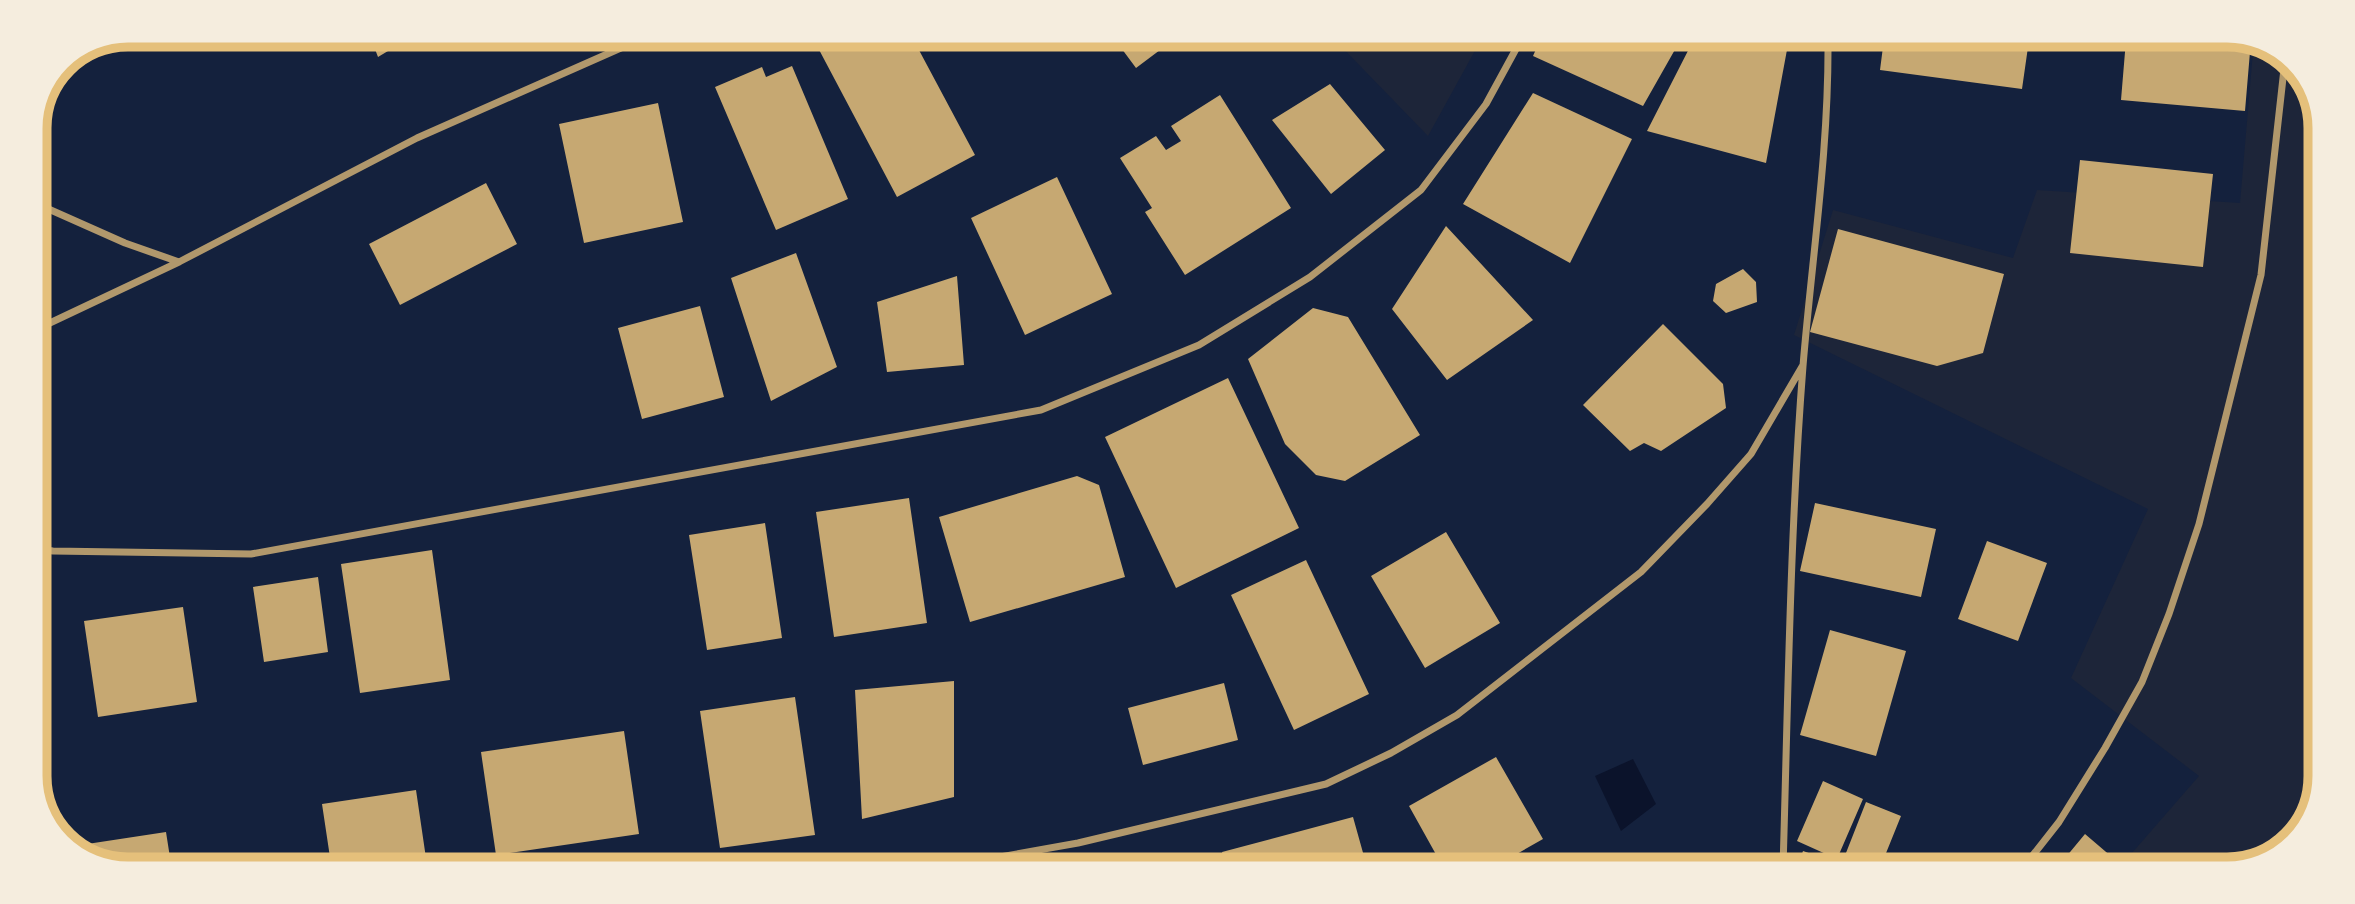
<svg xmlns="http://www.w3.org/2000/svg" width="2355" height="904" font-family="'PT Serif',serif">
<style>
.green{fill:#1d2539}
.water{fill:#0b132b}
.building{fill:#c6a872}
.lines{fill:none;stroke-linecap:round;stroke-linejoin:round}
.minor{stroke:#b1986c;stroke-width:7}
.rim{fill:none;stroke:#e5c07b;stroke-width:9}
</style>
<rect width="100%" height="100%" fill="#14213d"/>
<!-- green -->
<path class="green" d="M1333 38H1482L1428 136Z
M2254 40H2257L2301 72 2320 122 2315 806 2279 853 2227 869H2118L2199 776 2071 678 2148 509 1794 335 1833 210 2013 258 2037 190 2240 203Z"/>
<!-- water -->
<path class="water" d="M1633 759 1656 804 1621 831 1595 776Z"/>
<!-- building -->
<path class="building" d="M370 36H413L378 57Z
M830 37H912L975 155 897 197 816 44Z
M1113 37 1176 38 1136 68Z
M1541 38H1582L1681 39 1643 106 1533 56Z
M1694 39H1789L1766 163 1647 131Z
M1884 39 2029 40 2022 89 1880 70Z
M2126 40H2251L2245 111 2121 100Z
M792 66 848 199 776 230 715 87 762 67 766 77Z
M1330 84 1385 150 1331 194 1272 120Z
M1533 93 1632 139 1570 263 1463 204Z
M1220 95 1291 208 1185 275 1145 212 1152 208 1120 158 1156 136 1166 150 1181 141 1171 126Z
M658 103 683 222 584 243 559 124Z
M2080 160 2213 174 2203 267 2070 253Z
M1057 177 1112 294 1025 335 971 218Z
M486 183 517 244 400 305 369 244Z
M1446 226 1533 320 1447 380 1392 309Z
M1838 229 2004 274 1983 353 1937 366 1810 332Z
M796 253 837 367 771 401 731 278Z
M1743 269 1756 282 1757 302 1726 313 1713 301 1716 284Z
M957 276 964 365 887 372 877 302Z
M700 306 724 397 642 419 618 328Z
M1313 308 1348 317 1420 435 1345 481 1316 475 1285 444 1248 359Z
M1663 324 1723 384 1726 408 1661 451 1644 443 1630 451 1583 405Z
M1228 378 1299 528 1176 588 1105 437Z
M1077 476 1099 485 1125 577 970 622 939 517Z
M909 498 927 623 834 637 816 512Z
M1815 503 1936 529 1921 597 1800 571Z
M765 523 782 638 707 650 689 535Z
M1446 532 1500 623 1425 668 1371 576Z
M1987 541 2047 563 2018 641 1958 619Z
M432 550 450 680 360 693 341 564Z
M1306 560 1369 694 1294 730 1231 595Z
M318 577 328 652 264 662 253 587Z
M183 607 197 702 98 717 84 621Z
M35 630 47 632 37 714H35Z
M1830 630 1906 651 1876 756 1800 735Z
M954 681V797L862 819 855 690Z
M1224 683 1238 740 1143 765 1128 708Z
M795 697 815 835 720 848 700 711Z
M624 731 639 834 496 855 481 752Z
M1496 757 1543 839 1494 867H1443L1409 806Z
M1823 781 1863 799 1837 859 1797 841Z
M416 790 427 865 331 864 322 804Z
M1866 802 1901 816 1880 868H1869L1844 858Z
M1353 817 1367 867H1226L1222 852Z
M166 832 171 864H98L74 846Z
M2085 834 2126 869H2056Z
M1803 851 1852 868H1797Z"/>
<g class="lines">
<!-- minor -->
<path class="minor" d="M35 203 125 243 179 262
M35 330 179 262 417 138 648 36
M35 549 53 551 251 554 1041 410 1199 345 1310 277 1421 190 1486 104 1522 38
M949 866 1078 843 1326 784 1391 753 1457 715 1641 572 1707 504 1751 454 1803 365
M1783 868C1788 700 1790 533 1803 366 1812 257 1829 149 1828 39
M2022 869 2059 822 2105 748 2142 682 2169 614 2199 524 2261 275 2285 60"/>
</g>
<!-- crop -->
<path d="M0 0H2355V904H0ZM128 47H2227A81 81 0 0 1 2308 128V776A81 81 0 0 1 2227 857H128A81 81 0 0 1 47 776V128A81 81 0 0 1 128 47Z" fill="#f5edde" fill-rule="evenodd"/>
<path class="rim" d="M128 47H2227A81 81 0 0 1 2308 128V776A81 81 0 0 1 2227 857H128A81 81 0 0 1 47 776V128A81 81 0 0 1 128 47Z"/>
</svg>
